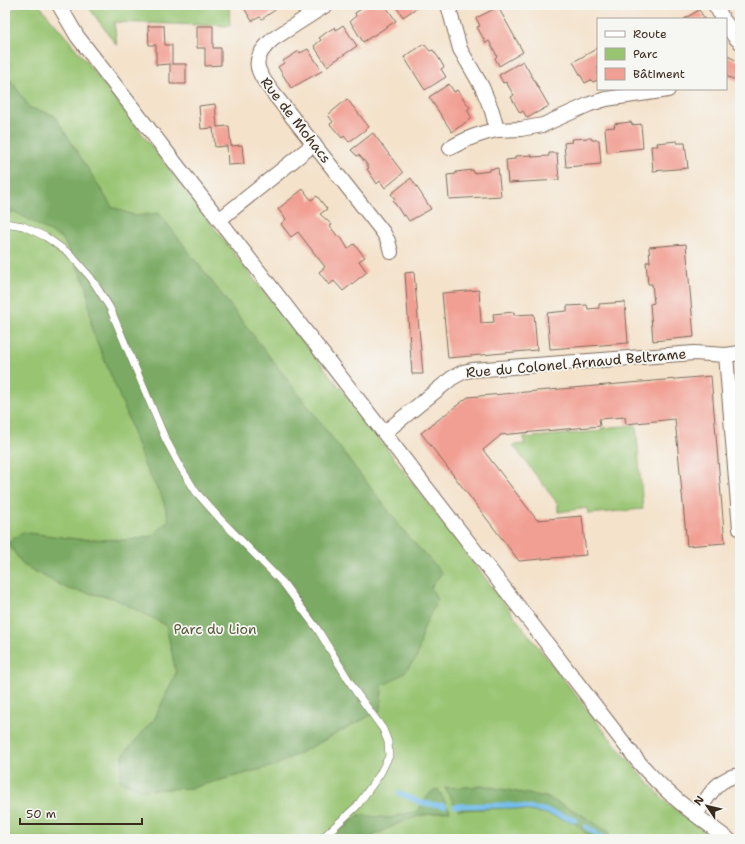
<svg xmlns="http://www.w3.org/2000/svg" width="745" height="844" font-family="'Shantell Sans',sans-serif">
<style>
.green{fill:#99c572;stroke:#6a7848}
.forest{fill:#7aaa64;stroke:#5a6a41}
.lines{fill:none;stroke-linecap:round;stroke-linejoin:round}
.stream{stroke:#75bded;stroke-width:5}
.building{fill:#f29f93}
.lane-casing{stroke:#7c6a5b;stroke-width:8}
.street-casing{stroke:#7c6a5b;stroke-width:16}
.lane{stroke:#fff;stroke-width:7}
.street{stroke:#fff;stroke-width:14}
.labels{text-anchor:middle;dominant-baseline:central;stroke-width:3.5;stroke-linejoin:round;paint-order:stroke}
.street-label{font-size:14px;fill:#3b2a1e;stroke:#f6f6f2}
.park-label{font-size:14px;fill:#575837;stroke:#f6f6f2}
</style>
<rect width="100%" height="100%" fill="#f6f6f2"/>
<filter id="ink" filterUnits="userSpaceOnUse"><feTurbulence type="fractalNoise" baseFrequency=".025" numOctaves="2"/><feDisplacementMap in="SourceGraphic" scale="8" xChannelSelector="R" yChannelSelector="G"/><feConvolveMatrix kernelMatrix="1 2 1 2 8 2 1 2 1" color-interpolation-filters="sRGB"/></filter>
<filter id="wash" filterUnits="userSpaceOnUse"><feTurbulence type="fractalNoise" baseFrequency=".012" numOctaves="4" result="noise"/><feDisplacementMap in="SourceGraphic" scale="16" xChannelSelector="R" yChannelSelector="G"/><feGaussianBlur stdDeviation="0.9" result="paint"/><feColorMatrix in="noise" values="0 0 0 0 0 0 0 0 0 0 0 0 0 0 0 0 0 1.4 0 .05"/><feComposite in="paint" operator="in"/></filter>
<g filter="url(#wash)">
<rect width="100%" height="100%" fill="#f4e2cb"/>
<!-- green -->
<path class="green" d="M19 5H39L82 56 260 287 349 399 524 629 604 731 635 768 668 804 716 839H5V15Z
M87 5H229L230 26 114 22 117 46Z
M636 425 643 509 588 514 587 508 558 512V504L513 445 525 444 523 438 601 431V428Z"/>
<!-- forest -->
<path class="forest" d="M5 77 10 79 30 108 54 115 112 207 136 216 159 213 407 535 442 573 431 587 437 600 424 628 417 657 403 674 382 686 381 710 277 765 191 788 144 790 120 781 123 755 155 718 176 673 166 625 113 598 68 589 23 565 8 543 22 532 77 539 128 540 152 536 169 520 162 497 145 467 126 412 92 330 87 287 63 239 17 213 5 211Z
M484 786 546 797 579 813 610 833 605 839H593L573 822 543 813 507 808 458 810 445 788Z
M438 789 450 811 419 816 397 824 367 839H330L359 815 389 818 417 811 432 791Z"/>
<g class="lines">
<!-- stream -->
<path class="stream" d="M399 793 422 803 445 806
M455 806 508 805 543 810 575 820
M586 827 603 838"/>
</g>
<g id="blocks">
<!-- building -->
<path class="building" d="M242 5H277L274 7 275 10 262 19 260 17 252 21Z
M368 5H385L396 21 363 42 350 21 356 16 355 13Z
M395 5H421L403 17Z
M498 7 523 52 499 66 495 58 497 56 493 48 489 41 486 43 477 27 480 26 476 18Z
M699 10 705 19H684Z
M343 25 357 46 327 66 314 46 321 40 319 38 327 32 335 27 336 30Z
M148 26H164L165 45H172V64H186V84H170V64L156 65V45H149Z
M197 26H213V48H221V65L205 66V48H197Z
M424 44 430 51 433 50 438 57 444 67 441 69 446 77 425 90 404 57Z
M598 48V80L593 82 591 80 585 83 573 62Z
M308 49 322 71 291 88 278 67 284 63 283 61 299 51 300 53Z
M726 55 737 61 738 59 740 60V82L726 76Z
M523 61 549 106 527 118 523 111 520 113 511 97 514 95 510 89 506 82 503 83 499 75Z
M449 84 454 92 457 90 470 108 467 110 472 118 452 132 429 97Z
M347 99 369 127 349 142 344 136 342 138 330 124 333 122 328 115Z
M215 104 217 127 229 126 231 146 242 145 244 164 228 165 227 146 215 147 213 128 201 129 199 106Z
M631 122 632 125 641 124 643 148 607 152 605 128 615 127 614 124Z
M373 133 403 173 385 188 380 181 377 184 367 169 369 168 365 162 359 155 357 156 351 150Z
M591 138 592 140H599L601 164 566 167 564 143 572 142 571 139Z
M677 141V143H685L688 168 653 171 651 146H658L657 143Z
M549 153H557L559 180 508 183 506 160 515 159V156L532 155V157L549 156Z
M498 168 501 196 449 199 447 175 456 174V172L464 171 473 170 474 173 490 171V169Z
M411 178 431 209 409 221 405 215 403 216 398 208 393 201 395 199 391 194Z
M303 189 311 200 317 196 327 209 320 214 332 225 330 226 338 237 340 236 341 237 348 249 354 244 365 257 359 261 367 272 343 291 334 281 329 285 319 272 325 267 298 232 291 237 281 224 286 219 278 209Z
M686 244 694 337 653 341 650 304 654 303 652 284H648L646 262H650L649 247Z
M414 272 423 374H412L405 273Z
M479 290 481 323 494 322 493 314 514 312V315L534 314 537 350 448 358 442 293Z
M625 302 628 343 550 349 547 313 567 311V306L587 305 588 309 599 308V304Z
M711 376 725 543 687 546 675 419 626 424 625 417 599 419 600 426 500 435V436L483 450 537 520 582 516 586 555 519 561 421 433 468 397Z"/>
</g>
</g>
<g filter="url(#ink)">
<use href="#blocks" fill-opacity="0" stroke="#7c6a5b" stroke-width="1"/>
<g class="lines">
<defs>
<path id="lane" d="M5 223 23 226 46 237 70 254 91 278 110 308 165 438 181 468 196 492 221 520 284 584 318 630 356 692 383 729 388 742 389 756 380 774 357 806 321 839"/>
<path id="street" d="M59 5 77 36 637 760C665 793 694 814 728 839
M326 5 273 39C248 61 257 71 274 94L383 232 388 241 391 252
M448 5 460 49 482 87 492 111 497 130C479 133 466 139 450 148
M715 5 723 19
M726 23 734 36 740 42
M497 130 521 129 543 125 590 104 606 99 668 90
M219 220 314 144
M726 355 740 529
M384 433 452 378 463 372 472 370 694 353 726 355 740 353
M696 815C708 797 716 778 740 775"/>
</defs>
<!-- lane casing -->
<use href="#lane" class="lane-casing"/>
<!-- street casing -->
<use href="#street" class="street-casing"/>
<!-- lane -->
<use href="#lane" class="lane"/>
<!-- street -->
<use href="#street" class="street"/>
</g>
</g>
<g class="labels">
<!-- street labels -->
<g class="street-label">
<text transform="translate(296 120) rotate(52)">Rue de Mohacs</text>
<text transform="translate(576 363) rotate(-5)">Rue du Colonel Arnaud Beltrame</text>
</g>
<!-- park labels -->
<g class="park-label">
<text x="215" y="629">Parc du Lion</text>
</g>
</g>
<!-- margin -->
<rect width="745" height="844" fill="none" stroke="#f6f6f2" stroke-width="20"/>
<!-- legend -->
<rect x="597" y="18" width="130" height="72" fill="#f6f6f2" stroke="#aba49d"/>
<rect x="605" y="31" width="20" height="6" fill="#ffffff" stroke="#aba49d"/>
<text x="633" y="38" font-size="12" fill="#3b2a1e">Route</text>
<rect x="605" y="48" width="20" height="12" fill="#99c572" stroke="#aba49d"/>
<text x="633" y="58" font-size="12" fill="#3b2a1e">Parc</text>
<rect x="605" y="68" width="20" height="12" fill="#f29f93" stroke="#aba49d"/>
<text x="633" y="78" font-size="12" fill="#3b2a1e">Bâtiment</text>
<!-- north arrow -->
<g transform="translate(707 806) rotate(305)" stroke="#f6f6f2" stroke-width="3" paint-order="stroke">
<path d="M0-3L7 15L0 10L-7 15Z" fill="#3b2a1e"/>
<text y="-6" font-size="11" font-weight="bold" text-anchor="middle" fill="#3b2a1e">N</text>
</g>
<!-- scale -->
<path d="M20 818v6h122v-6" fill="none" stroke="#3b2a1e" stroke-width="2"/>
<text x="26" y="818" font-size="12" fill="#3b2a1e" stroke="#f6f6f2" stroke-width="3" paint-order="stroke">50 m</text>
</svg>
